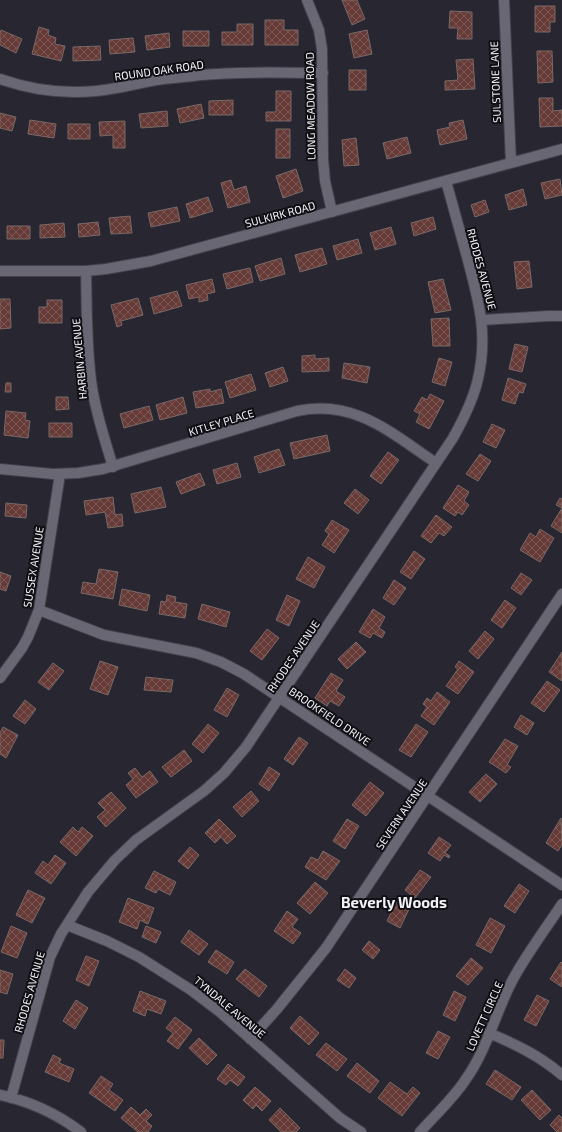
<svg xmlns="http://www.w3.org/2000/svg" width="562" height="1132" font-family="'Exo 2',sans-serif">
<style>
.building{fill:url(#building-cross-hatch);stroke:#796967}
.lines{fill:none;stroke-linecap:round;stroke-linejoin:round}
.street-casing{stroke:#43414a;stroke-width:12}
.street{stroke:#6a6774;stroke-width:10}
.labels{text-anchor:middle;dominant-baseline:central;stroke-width:4;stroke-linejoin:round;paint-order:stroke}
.street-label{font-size:11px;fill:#f3f2f9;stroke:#100f14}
.district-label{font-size:15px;font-weight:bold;fill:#f3f2f9;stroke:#100f14}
</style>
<defs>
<pattern id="building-cross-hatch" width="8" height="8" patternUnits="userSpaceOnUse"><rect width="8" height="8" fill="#663a36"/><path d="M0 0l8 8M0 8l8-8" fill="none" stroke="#7c5754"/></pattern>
</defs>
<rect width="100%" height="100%" fill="#282631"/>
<!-- building -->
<path class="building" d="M342 0H357L365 19 352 25Z
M535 6H555V22H550V32H535Z
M450 11 472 12V39H457L458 28H449Z
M265 20H284V30H298V45H265Z
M237 24H253V45H222V32H237Z
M39 27 49 30 48 35 56 38 55 44 65 46 61 61 32 54Z
M1 30 22 39 16 53 0 45V33Z
M367 30 372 54 354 58 349 34Z
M183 31H209V46H183Z
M169 33 170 47 147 50 145 36Z
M133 38 135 52 110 54 109 40Z
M100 46 101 60 73 61V47Z
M537 51H552L553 82 538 83Z
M473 59 475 89 445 90V81L458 80 456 60Z
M349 70H366V90H349Z
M276 91H291V121H266V112H276Z
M539 98H553V111L562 110V126L540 127Z
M233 100V115H209V101Z
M201 104 204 118 180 123 177 109Z
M167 111 168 126 141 128 139 114Z
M0 113 16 117 12 131 0 128Z
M30 120 56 124 54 138 28 134Z
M463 120 467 139 440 145 437 130 450 127 449 123Z
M125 121V148H113V135L100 136 99 122Z
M68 124H90V139H68Z
M276 129H290V158H276Z
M407 137 411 153 387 159 383 143Z
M356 138 359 165 344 166 342 140Z
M296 169 303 191 283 198 276 176Z
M560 179 562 195 545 199 541 183Z
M231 180 234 190 246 186 250 202 228 208 221 183Z
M523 189 527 205 509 210 505 195Z
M208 197 213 211 190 218 186 204Z
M485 200 489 212 475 217 471 205Z
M177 207 180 221 151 227 148 213Z
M130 216 132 233 111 234 109 218Z
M433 217 436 229 414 236 411 223Z
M98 222 100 235 79 237 78 224Z
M64 223 65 237 40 238V225Z
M7 226H30V239H7Z
M391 227 396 244 375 250 370 233Z
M358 239 362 253 337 260 333 246Z
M322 248 327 264 300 272 295 255Z
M281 258 285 274 260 281 255 266Z
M529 261 532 287 517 289 514 262Z
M250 268 253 282 227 289 223 274Z
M212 279 215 292 207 294 208 300 199 302V297L189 299 186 285Z
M443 279 451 310 435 313 428 282Z
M177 291 182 306 154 314 150 298Z
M138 298 143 315 121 321 122 325 117 327 111 305Z
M0 299H10L11 328 0 329Z
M47 300H62V323H39V307H47Z
M449 318 450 346H433L431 319Z
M515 344 528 347 522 372 509 369Z
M315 355V359L329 358V371L302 372V356Z
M439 358 452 362 445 386 432 382Z
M344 363 370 367 367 383 342 378Z
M283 367 288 381 270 387 265 373Z
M251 374 256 390 230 398 225 382Z
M508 378 526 384 523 393 519 392 515 404 502 400Z
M6 383H11V392H5Z
M210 389V392L221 389 224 403 196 408 193 392Z
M430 394 444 401 429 429 416 422 420 414 414 411 422 397 427 400Z
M56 397H68L69 409 56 410Z
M183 397 187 413 160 420 156 405Z
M149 406 153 420 124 428 120 414Z
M6 411 26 413 25 420 30 421 28 438 4 435Z
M49 423H72V437H49Z
M492 424 505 430 496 448 483 442Z
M327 435 330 451 294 459 290 443Z
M279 449 285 465 259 473 254 457Z
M388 452 399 460 381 484 370 476Z
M480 454 491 461 478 481 466 474Z
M237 463 241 477 217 484 213 470Z
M200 473 205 485 181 494 176 482Z
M458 485 469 492 464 501 469 505 462 515 458 512 455 516 443 508Z
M161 487 166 507 135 513 131 494Z
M355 489 369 500 358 514 344 503Z
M113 497 115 515 122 514 123 526 108 528 105 512 86 515 84 501Z
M560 498 562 499V533L551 526 562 508 556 505Z
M6 503 27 505 26 518 5 516Z
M436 515 452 527 444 536 439 533 431 543 421 536Z
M332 520 349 530 334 553 322 545 329 534 325 531Z
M540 529 554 538 540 562 520 550 530 533 536 537Z
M414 551 425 559 411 579 400 572Z
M308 557 325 567 314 588 296 579Z
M99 569 118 572 113 599 81 593 83 582 96 584Z
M0 572 11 576 6 591 0 589Z
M521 573 532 580 521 595 511 588Z
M394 580 406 588 394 605 383 598Z
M122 589 150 595 147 611 119 605Z
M167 595 176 597 175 602 187 604 185 618 159 614 161 601 166 602Z
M287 595 300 601 289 626 276 620Z
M505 600 516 608 502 628 491 620Z
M202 604 230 612 226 627 198 619Z
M373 609 385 617 379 628 385 632 382 638 373 633 370 638 359 632Z
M267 629 279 638 262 660 250 651Z
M485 631 494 639 478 659 469 651Z
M356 642 366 652 347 669 338 659Z
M562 652V681L549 672Z
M100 661 118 667 108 695 90 689Z
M459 661 474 672 458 694 446 686 458 669 455 667Z
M53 663 64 671 49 690 38 682Z
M331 673 343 680 336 691 345 697 339 706 330 701 327 706 315 698Z
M146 677 173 680 171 692 144 690Z
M547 681 560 690 544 712 531 703Z
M227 688 239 695 227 717 214 710Z
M437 692 450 702 434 725 421 716 427 707 423 704 427 698 431 701Z
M25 700 36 709 25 724 13 716Z
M521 715 534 723 527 735 514 727Z
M208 724 219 733 203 753 192 744Z
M416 724 428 732 411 757 399 750Z
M3 727 18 735 6 758 0 754V733Z
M299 737 308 743 293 765 284 759Z
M505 739 518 746 507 765 511 767 506 773 489 762Z
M184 750 192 761 171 777 162 767Z
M269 767 280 774 269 791 259 784Z
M135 768 142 777 150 771 158 782 136 798 126 785 133 779 128 773Z
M486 774 497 784 480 802 469 792Z
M370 782 384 793 366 816 352 805Z
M251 791 259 801 242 817 233 807Z
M111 792 126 808 106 827 97 817 105 810 98 803Z
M561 818 562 845 558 851 546 843Z
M219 819 236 836 227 844 221 837 215 843 205 833Z
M347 819 359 826 345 849 333 841Z
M73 827 78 832 82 827 93 836 76 856 60 842Z
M439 837 451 845 445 853 450 856 449 858 444 855 440 861 428 853Z
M190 847 199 855 188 869 178 861Z
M323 851 340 861 326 880 305 867 311 857 318 860Z
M55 855 66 863 51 884 35 873 43 861 48 865Z
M420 870 431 877 415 898 405 890Z
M154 871 176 882 170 895 158 889 156 893 145 888Z
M315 882 328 893 310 914 297 903Z
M519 884 529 891 515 913 504 906Z
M28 890 45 898 32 923 16 915Z
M128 898 154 908 148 924 140 920 137 929 119 922Z
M397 901 410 907 400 928 387 921Z
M287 911 298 919 292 927 301 933 293 944 274 931Z
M490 918 505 926 491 953 476 945Z
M11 926 27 933 17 958 1 952Z
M146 926 161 932 156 943 142 937Z
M189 930 208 944 199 955 181 942Z
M369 941 380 950 373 959 362 950Z
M216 950 234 962 227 974 208 962Z
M86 956 99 961 89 986 76 980Z
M471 958 483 968 468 985 456 976Z
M561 962 562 963V987L550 979Z
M245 969 267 986 259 997 236 979Z
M345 969 356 978 349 988 337 980Z
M0 970 13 974 7 994 0 992Z
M140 991 166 1001 161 1014 147 1009 145 1016 133 1011Z
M454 991 466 997 455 1021 443 1015Z
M537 995 549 1001 536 1026 524 1020Z
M76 1000 88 1008 75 1029 63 1021Z
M300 1016 319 1033 309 1045 290 1028Z
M175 1017 192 1030 178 1049 167 1041 173 1033 166 1028Z
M438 1031 450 1037 438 1059 426 1053Z
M199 1038 217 1055 207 1065 189 1048Z
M0 1040H4L3 1058H0Z
M326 1043 347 1059 337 1071 316 1055Z
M53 1055 61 1059 59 1063 74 1069 69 1082 45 1072Z
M357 1063 379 1081 370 1093 347 1076Z
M228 1064 245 1077 238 1086 230 1080 226 1085 217 1079Z
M495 1070 521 1087 512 1100 486 1084Z
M101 1076 113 1084 109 1090 123 1100 115 1111 89 1093Z
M390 1082 407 1094 413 1087 420 1093 402 1116 378 1098Z
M255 1087 271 1101 262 1111 256 1105 253 1109 243 1100Z
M532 1090 551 1110 540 1120 521 1100Z
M131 1107 140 1115 146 1109 152 1115 146 1121 152 1126 148 1132H138L121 1118Z
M280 1108 300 1128 296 1132H281L269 1120Z
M559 1115 562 1118V1132H557L550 1125Z"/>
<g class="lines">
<defs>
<path id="street" d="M307 0 319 30 322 49 323 159 325 181 332 212
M504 0 511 163
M0 79C31 90 64 94 96 91 116 89 136 84 156 80 171 78 186 77 201 75 241 71 282 73 323 73
M0 271H86L106 269 151 261 562 149
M86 271C87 309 86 349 92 387 96 414 105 440 113 467
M482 320 548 316H562
M0 469 53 474 78 473 103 469 297 411C355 399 391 433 436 463
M39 610 104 635 196 653 221 662 244 674 562 885
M0 678 22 648 28 637 39 610 60 474
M67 925 107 941 139 957 191 990 220 1012 340 1118 361 1132
M489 1033C515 1044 540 1056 562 1075
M250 1039 277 1009 326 948 562 594
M0 1095C29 1101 57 1114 81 1132
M11 1098 50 957 61 934 88 892 115 860 136 840 204 791 224 773 246 747 453 438C463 420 472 402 477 383 489 336 479 302 467 257 460 232 453 206 446 181
M420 1132C435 1115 453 1099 466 1079 486 1051 495 1015 511 983 525 956 545 930 562 904"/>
</defs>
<!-- street casing -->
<use href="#street" class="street-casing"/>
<!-- street -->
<use href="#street" class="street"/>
</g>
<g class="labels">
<!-- street labels -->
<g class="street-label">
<text transform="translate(159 70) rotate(-8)">ROUND OAK ROAD</text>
<text transform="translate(495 82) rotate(-92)">SULSTONE LANE</text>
<text transform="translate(310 106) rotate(-91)">LONG MEADOW ROAD</text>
<text transform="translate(280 214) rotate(-15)">SULKIRK ROAD</text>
<text transform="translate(482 269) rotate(75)">RHODES AVENUE</text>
<text transform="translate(79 359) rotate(-95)">HARBIN AVENUE</text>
<text transform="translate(221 422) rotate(-17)">KITLEY PLACE</text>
<text transform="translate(33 567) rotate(-81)">SUSSEX AVENUE</text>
<text transform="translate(293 656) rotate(-56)">RHODES AVENUE</text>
<text transform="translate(330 716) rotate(34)">BROOKFIELD DRIVE</text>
<text transform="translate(401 814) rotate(-56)">SEVERN AVENUE</text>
<text transform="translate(29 992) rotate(-74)">RHODES AVENUE</text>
<text transform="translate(230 1007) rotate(40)">TYNDALE AVENUE</text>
<text transform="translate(484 1016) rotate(-66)">LOVETT CIRCLE</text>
</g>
<!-- district labels -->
<g class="district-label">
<text x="394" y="902">Beverly Woods</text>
</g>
</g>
</svg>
